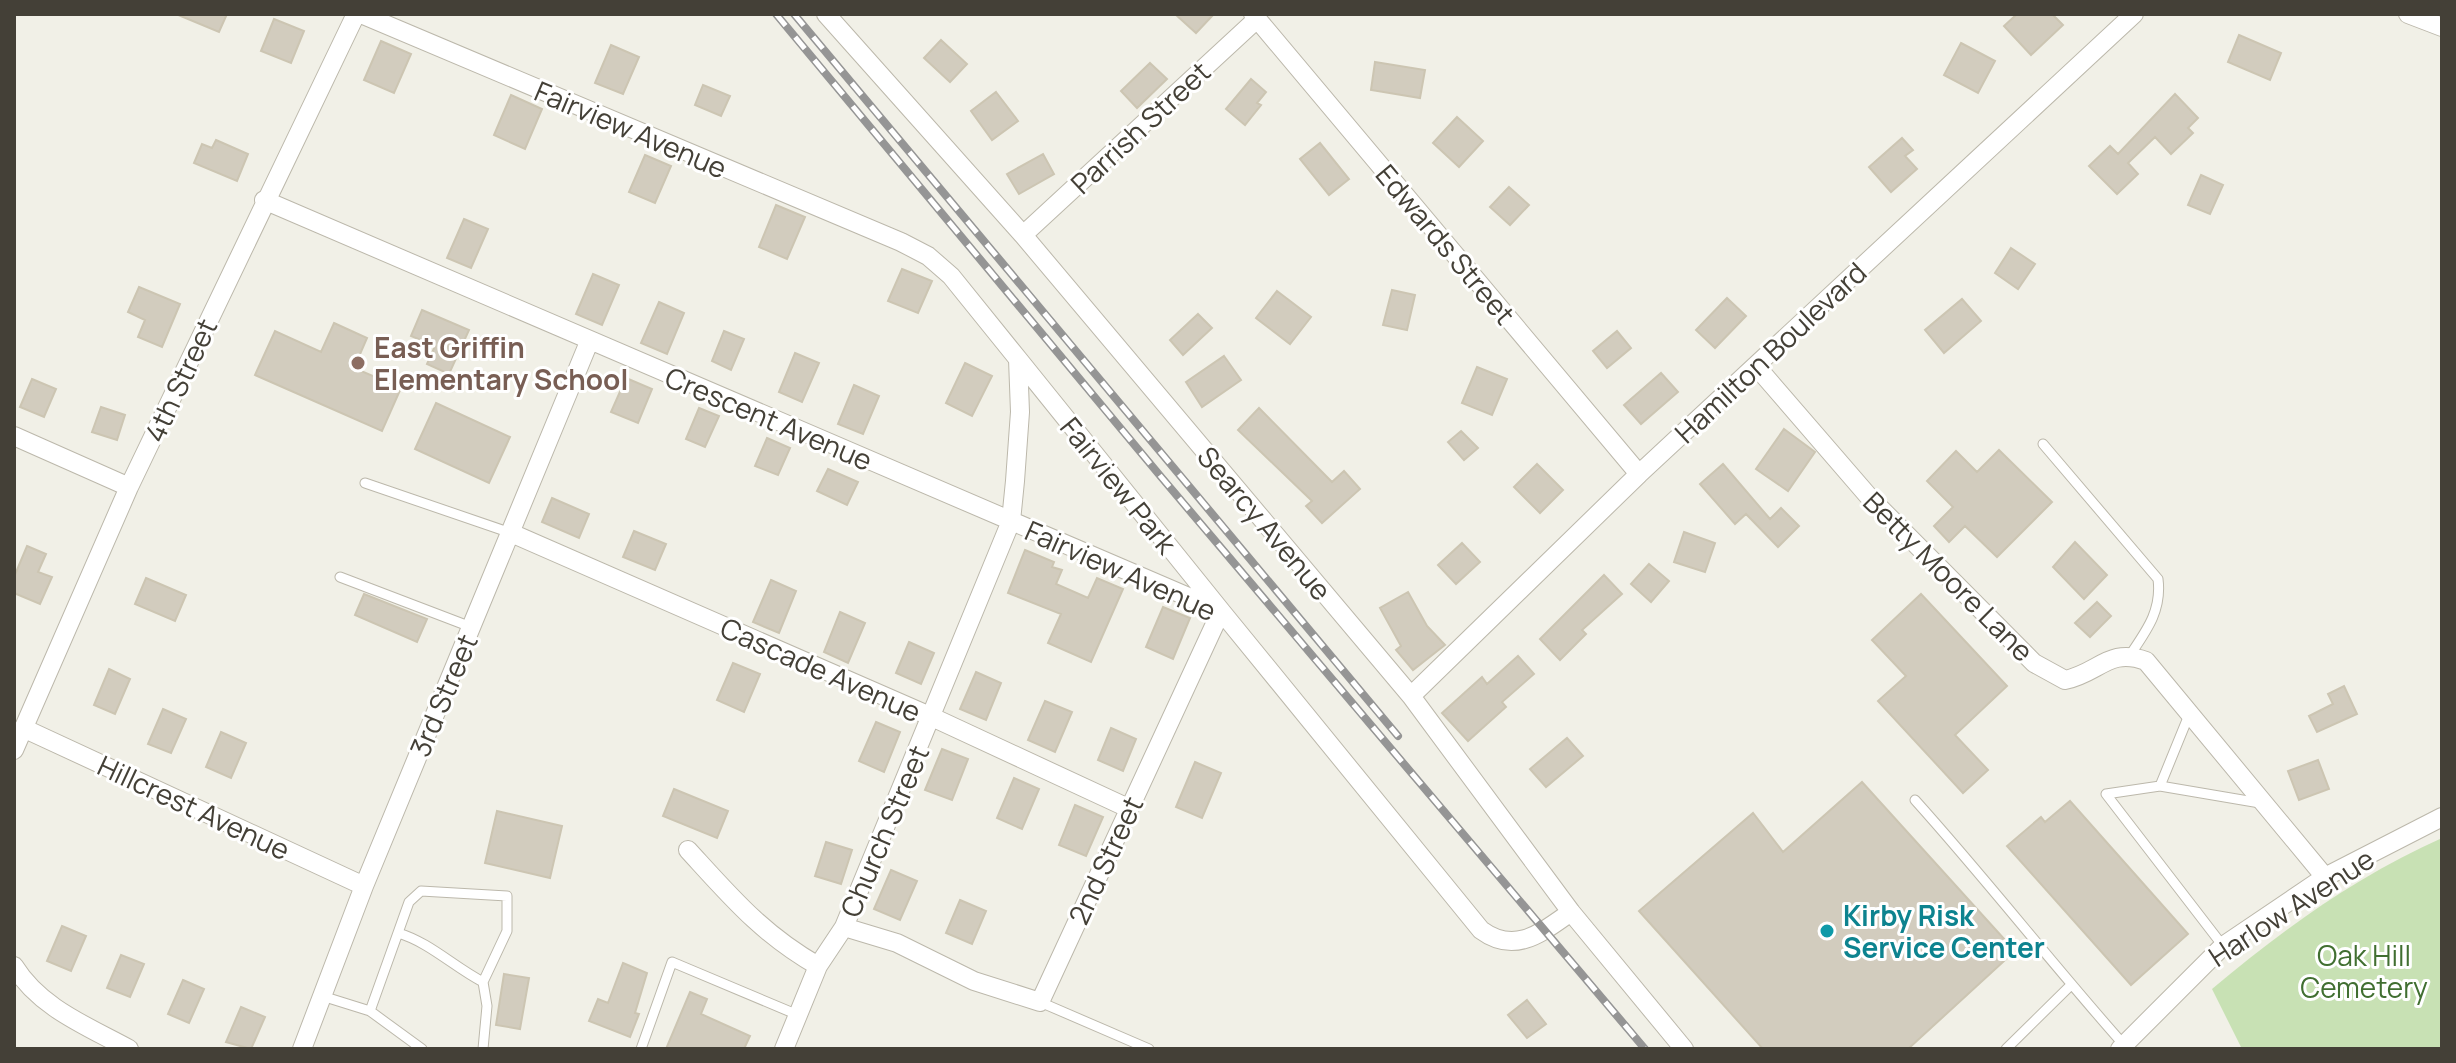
<svg xmlns="http://www.w3.org/2000/svg" width="2456" height="1063" font-family="Manrope,sans-serif">
<style>
.green{fill:#c8e1b4}
.building{fill:#d2ccbe;stroke:#ccc5b2;stroke-width:2}
.lines{fill:none;stroke-linecap:round;stroke-linejoin:round}
.service-casing{stroke:#bcb8ab;stroke-width:11}
.minor-casing{stroke:#bcb8ab;stroke-width:20}
.service{stroke:#fff;stroke-width:9}
.minor{stroke:#fff;stroke-width:18}
.rail-casing{stroke:#959595;stroke-width:8}
.rail{stroke:#fff;stroke-width:5;stroke-dasharray:15;stroke-linecap:butt}
.education-dot{fill:#8d6e63;stroke:#fff;stroke-width:3}
.culture-dot{fill:#0f9aa8;stroke:#fff;stroke-width:3}
.labels{text-anchor:middle;dominant-baseline:central;stroke-width:6;stroke-linejoin:round;paint-order:stroke}
.street-label{font-size:28px;fill:#444037;stroke:#fff}
.education-label{font-size:28px;font-weight:bold;fill:#785e54;stroke:#fff;text-anchor:start}
.culture-label{font-size:28px;font-weight:bold;fill:#0d838f;stroke:#fff;text-anchor:start}
.park-label{font-size:28px;fill:#416f31;stroke:#fff}
</style>
<rect width="100%" height="100%" fill="#f1f0e7"/>
<!-- green -->
<path class="green" d="M2442 838V1049H2242L2212 989C2283 929 2357 876 2442 838Z"/>
<!-- building -->
<path class="building" d="M176 14H227L219 32Z
M1175 14H1214L1196 33Z
M2017 14H2052L2063 25 2031 55 2004 26Z
M274 19 304 31 291 63 261 51Z
M2239 35 2281 53 2270 80 2228 62Z
M941 40 967 64 950 82 924 58Z
M381 41 411 54 394 93 364 80Z
M1961 43 1995 61 1978 93 1944 75Z
M611 45 639 57 623 94 595 83Z
M1375 62 1425 70 1420 98 1371 90Z
M1150 63 1167 79 1137 108 1121 91Z
M1251 79 1266 92 1257 103 1261 105 1245 125 1226 109Z
M703 85 730 96 721 116 695 105Z
M996 92 1018 121 992 140 971 111Z
M2175 94 2198 118 2188 128 2193 133 2171 154 2155 137 2128 163 2138 174 2117 194 2089 166 2110 146 2118 154Z
M511 95 542 109 525 149 494 135Z
M1457 117 1483 141 1459 167 1433 143Z
M1902 138 1913 150 1905 156 1917 169 1891 192 1869 167Z
M216 140 248 154 237 181 194 163 202 144 212 148Z
M1320 143 1349 179 1329 195 1300 159Z
M1043 154 1054 174 1019 194 1007 174Z
M645 155 671 166 655 203 629 192Z
M2201 175 2223 185 2210 214 2188 205Z
M1509 187 1529 205 1510 225 1490 207Z
M776 205 805 217 787 259 759 247Z
M464 219 488 229 471 268 447 258Z
M2011 248 2035 264 2018 289 1995 273Z
M902 269 932 281 918 313 888 301Z
M593 274 619 285 602 325 576 314Z
M139 287 180 304 162 347 138 337 145 320 128 312Z
M1392 290 1415 295 1407 330 1383 325Z
M1277 291 1311 317 1290 344 1256 318Z
M1727 298 1746 316 1715 348 1696 330Z
M1962 299 1981 321 1944 353 1925 330Z
M659 302 684 313 667 354 641 343Z
M422 310 469 330 449 374 427 364 435 346 411 336Z
M1198 314 1212 328 1183 355 1170 340Z
M334 323 367 338 354 368 401 388 382 431 255 375 275 331 321 352Z
M724 331 744 339 731 370 712 361Z
M1617 331 1631 348 1607 368 1593 351Z
M795 353 819 363 802 402 779 392Z
M1224 356 1241 380 1202 407 1186 382Z
M965 363 992 376 972 416 946 403Z
M1477 367 1507 379 1492 415 1462 403Z
M1661 373 1678 392 1641 424 1624 405Z
M626 378 652 389 638 423 611 412Z
M32 379 56 389 44 417 20 407Z
M854 385 879 396 863 434 838 424Z
M436 403 510 437 489 483 415 449Z
M101 407 125 415 117 440 92 432Z
M699 408 719 416 705 447 686 439Z
M1259 408 1332 482 1344 471 1360 489 1322 523 1306 506 1312 501 1238 430Z
M1784 429 1815 452 1788 491 1756 469Z
M1461 431 1478 448 1464 460 1448 442Z
M767 438 790 448 778 475 755 466Z
M1999 450 2052 502 1997 557 1965 526 1949 542 1934 526 1953 507 1927 481 1956 451 1977 472Z
M1537 464 1563 490 1540 513 1514 487Z
M1723 464 1770 519 1781 508 1799 526 1778 547 1746 514 1735 524 1700 484Z
M828 469 858 482 847 505 817 491Z
M552 498 589 514 579 538 542 522Z
M634 531 666 544 655 570 623 557Z
M1684 532 1715 543 1705 572 1674 562Z
M2075 542 2107 575 2084 599 2053 567Z
M1462 543 1480 562 1456 584 1438 565Z
M27 546 46 554 38 572 52 577 40 604 14 593V577Z
M1025 550 1054 562 1052 567 1062 570 1056 584 1088 598 1097 578 1123 589 1091 662 1048 643 1061 614 1008 593Z
M1649 564 1669 581 1651 602 1631 584Z
M1604 575 1622 594 1582 630 1586 634 1560 660 1540 639Z
M146 578 186 595 175 621 135 604Z
M771 580 796 591 779 633 753 622Z
M1408 592 1427 626 1445 645 1413 670 1396 650 1401 646 1380 608Z
M364 594 427 619 417 642 355 615Z
M1921 594 2007 686 1955 735 1988 770 1963 793 1878 701 1906 676 1872 640Z
M2097 602 2111 616 2090 637 2075 623Z
M1163 607 1190 618 1173 659 1146 647Z
M840 612 865 623 848 663 824 652Z
M909 642 934 653 921 684 896 673Z
M1518 656 1534 674 1502 702 1506 707 1468 741 1442 713 1482 677 1487 684Z
M733 663 760 674 744 712 717 700Z
M109 669 130 679 115 714 94 705Z
M976 672 1001 683 986 720 960 709Z
M2344 686 2357 714 2317 732 2309 716 2333 704 2328 694Z
M1045 701 1072 712 1055 752 1028 740Z
M163 709 186 719 171 753 148 744Z
M876 722 900 732 884 772 859 761Z
M1111 728 1136 739 1123 771 1098 760Z
M221 732 246 743 231 778 206 767Z
M1567 738 1583 756 1546 787 1530 769Z
M942 749 968 759 952 800 925 790Z
M2318 760 2329 789 2299 800 2288 771Z
M1195 762 1221 773 1202 818 1176 807Z
M1014 778 1039 789 1022 829 997 818Z
M1862 782 2015 951 1908 1049H1763L1639 911 1753 813 1783 852Z
M674 789 728 811 717 838 663 816Z
M2070 801 2188 934 2131 985 2007 846 2041 817 2045 822Z
M1075 805 1103 817 1086 856 1059 845Z
M497 811 562 826 550 878 485 863Z
M826 842 852 850 841 884 815 876Z
M891 870 917 881 900 920 874 909Z
M960 900 986 911 972 944 946 933Z
M62 926 86 936 71 971 47 961Z
M121 955 144 964 130 997 107 988Z
M623 963 647 973 635 1013 639 1014 630 1037 589 1021 598 999 608 1003Z
M504 974 529 978 520 1029 496 1025Z
M183 980 204 989 189 1023 168 1014Z
M690 992 707 999 701 1014 750 1036 744 1049H666Z
M1527 1000 1546 1024 1527 1038 1508 1015Z
M241 1007 265 1017 251 1049 226 1042Z"/>
<g class="lines">
<defs>
<path id="service" d="M2043 444 2158 579C2162 610 2147 630 2130 655
M365 483 511 533
M340 577 471 627
M2160 786 2189 715
M1915 800C1987 880 2053 965 2124 1045
M398 933C429 942 454 967 483 982
M2223 946 2106 794 2160 786 2260 803
M322 996 370 1011 422 1049
M1040 1002 1149 1049
M370 1011 409 902 421 891 507 896V931L483 982 487 1006 483 1049
M641 1049 672 962 798 1015
M2006 1049 2071 985"/>
<path id="minor" d="M361 14 901 242 928 256 951 276 1018 359 1020 412 1015 481 1011 521 844 927 818 966 784 1049
M826 14 1023 235 1411 696 1571 912 1684 1049
M1253 14 1639 474
M2408 14 2442 27
M264 200 1221 611 1481 930C1515 955 1541 933 1571 912
M1023 235 1257 19
M1756 366 1870 498 2034 663 2065 680C2099 673 2109 647 2146 661L2325 877
M14 436 129 487
M511 533 932 717 1128 808
M1411 696 1639 474 2134 14
M23 728 364 886
M14 750 129 487 356 14
M688 850C731 897 762 934 818 966
M844 927 897 943 974 981 1040 1002 1221 611 1018 359
M14 966C40 1008 87 1026 129 1049
M302 1049 364 886 589 342
M2120 1049 2223 946 2325 877 2442 817"/>
</defs>
<!-- service casing -->
<use href="#service" class="service-casing"/>
<!-- minor casing -->
<use href="#minor" class="minor-casing"/>
<!-- service -->
<use href="#service" class="service"/>
<!-- minor -->
<use href="#minor" class="minor"/>
<defs>
<path id="rail" d="M776 14 1162 478 1645 1049
M794 14 1398 736"/>
</defs>
<!-- rail casing -->
<use href="#rail" class="rail-casing"/>
<!-- rail -->
<use href="#rail" class="rail"/>
</g>
<!-- markers -->
<circle class="education-dot" cx="358" cy="363" r="8"/>
<circle class="culture-dot" cx="1827" cy="931" r="8"/>
<g class="labels">
<!-- street labels -->
<g class="street-label">
<text transform="translate(1140 127) rotate(-43)">Parrish Street</text>
<text transform="translate(631 129) rotate(23)">Fairview Avenue</text>
<text transform="translate(1446 244) rotate(50)">Edwards Street</text>
<text transform="translate(1770 352) rotate(-43)">Hamilton Boulevard</text>
<text transform="translate(180 380) rotate(-65)">4th Street</text>
<text transform="translate(769 418) rotate(23)">Crescent Avenue</text>
<text transform="translate(1119 485) rotate(51)">Fairview Park</text>
<text transform="translate(1265 523) rotate(50)">Searcy Avenue</text>
<text transform="translate(1121 570) rotate(24)">Fairview Avenue</text>
<text transform="translate(1949 576) rotate(45)">Betty Moore Lane</text>
<text transform="translate(821 669) rotate(24)">Cascade Avenue</text>
<text transform="translate(443 695) rotate(-67)">3rd Street</text>
<text transform="translate(194 807) rotate(25)">Hillcrest Avenue</text>
<text transform="translate(884 831) rotate(-67)">Church Street</text>
<text transform="translate(1105 860) rotate(-65)">2nd Street</text>
<text transform="translate(2291 907) rotate(-33)">Harlow Avenue</text>
</g>
<!-- education labels -->
<g class="education-label">
<text x="374" y="347">East Griffin<tspan x="374" dy="32">Elementary School</tspan></text>
</g>
<!-- culture labels -->
<g class="culture-label">
<text x="1843" y="915">Kirby Risk<tspan x="1843" dy="32">Service Center</tspan></text>
</g>
<!-- park labels -->
<g class="park-label">
<text x="2364" y="955">Oak Hill<tspan x="2364" dy="32">Cemetery</tspan></text>
</g>
</g>
<!-- border -->
<rect width="2456" height="1063" fill="none" stroke="#444037" stroke-width="32"/>
</svg>
